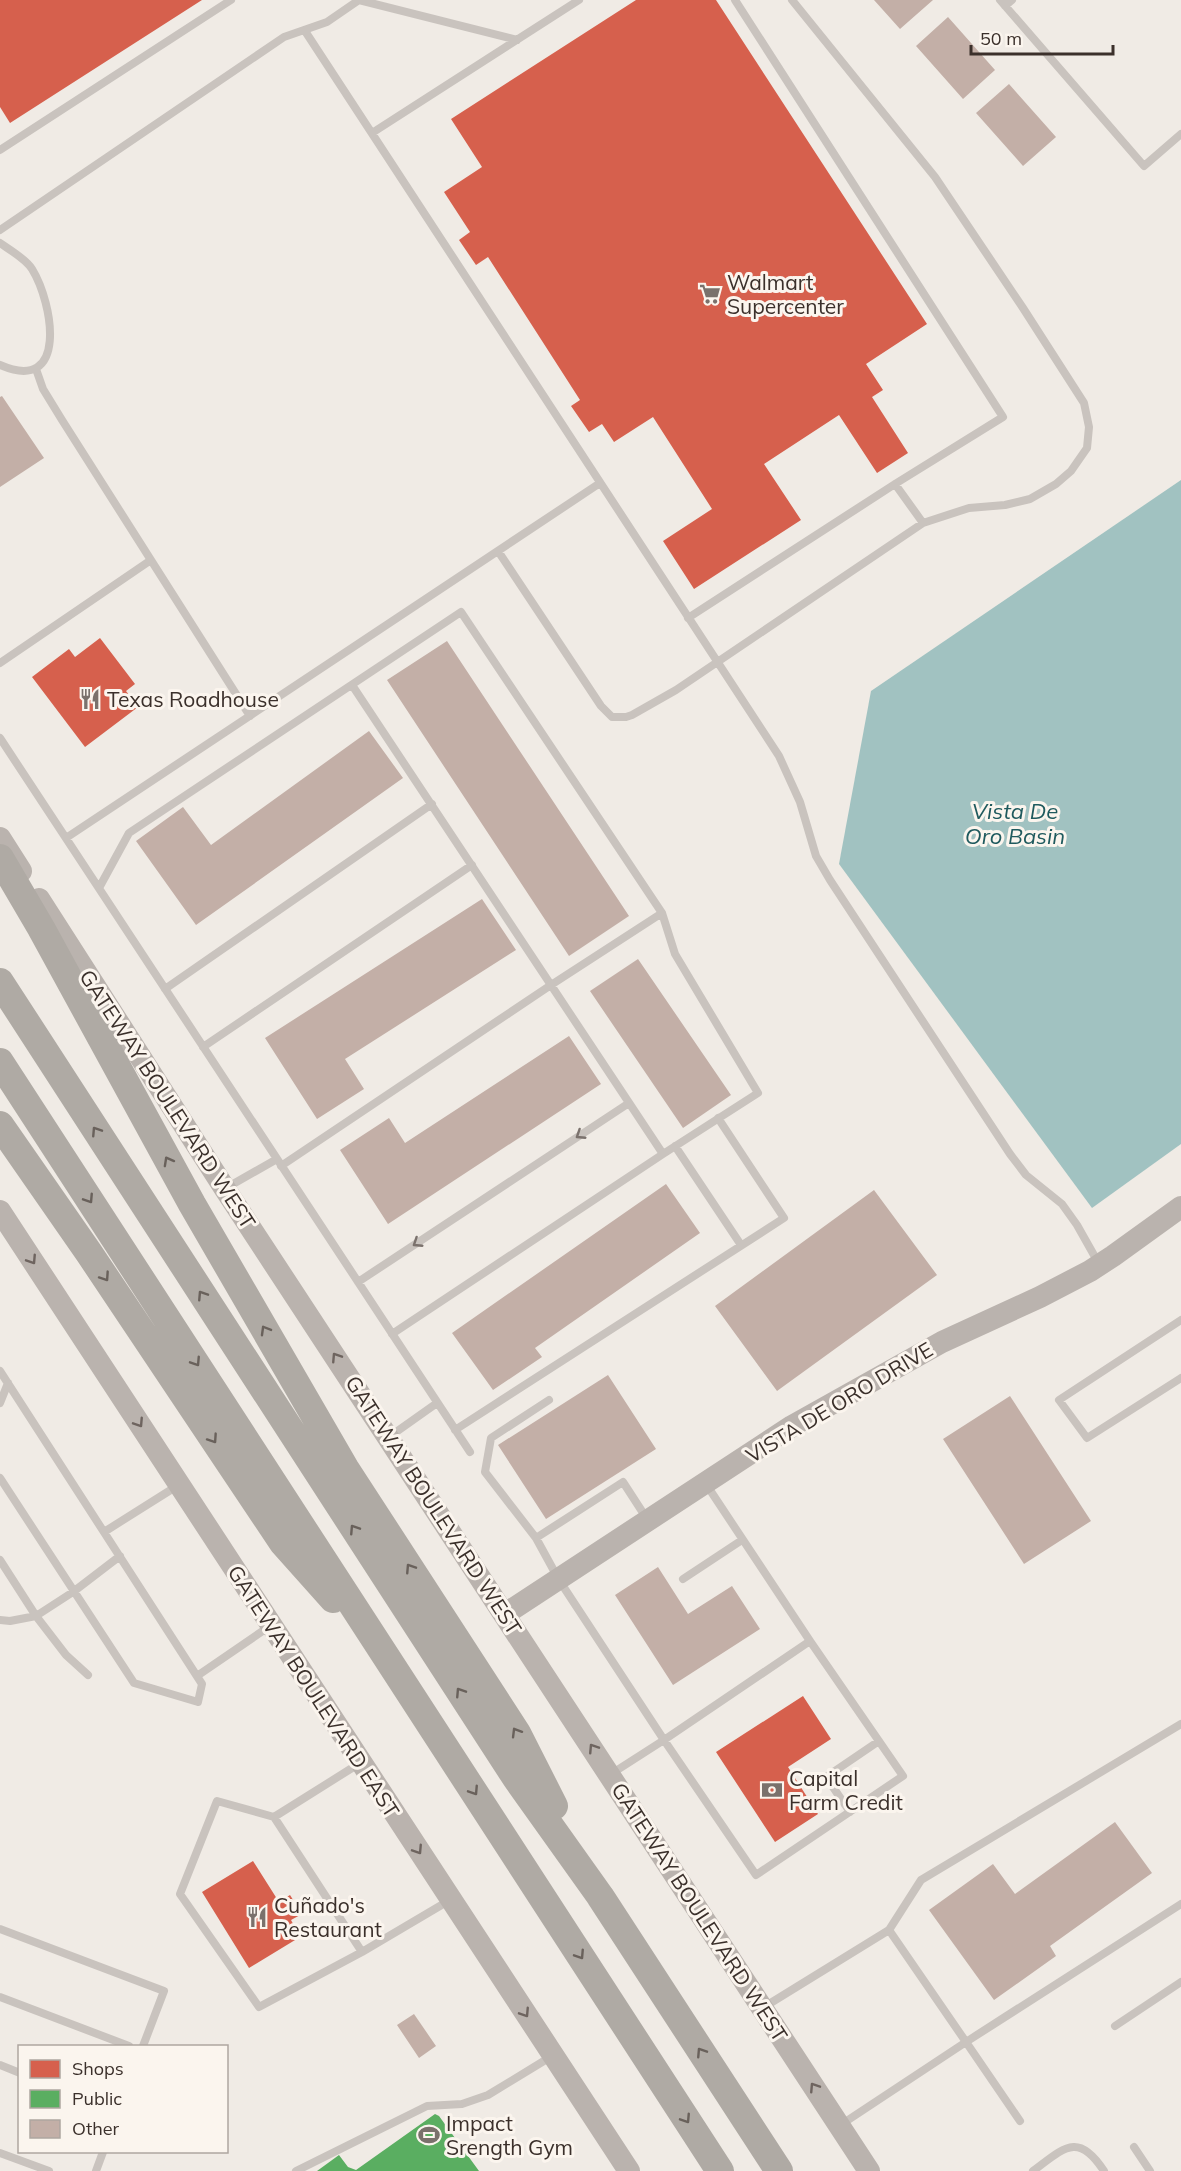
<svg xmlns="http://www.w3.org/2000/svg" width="1181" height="2171" font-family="Mulish,sans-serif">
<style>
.water{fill:#a1c2c1}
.shops{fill:#d6604d}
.public{fill:#5aae61}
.building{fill:#c3afa7}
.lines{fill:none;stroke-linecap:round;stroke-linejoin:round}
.lane{stroke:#c9c3be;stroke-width:8}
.secondary{stroke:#bab3ae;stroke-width:22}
.highway{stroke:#afaaa4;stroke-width:28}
.oneway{stroke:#69615b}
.oneway2{stroke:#7b726d}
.oneway3{stroke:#6e645f}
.labels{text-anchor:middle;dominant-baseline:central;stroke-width:6;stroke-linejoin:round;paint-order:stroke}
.poi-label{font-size:21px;fill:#3b302b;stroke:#fbf5ee;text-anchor:start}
.street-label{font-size:21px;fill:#3b302b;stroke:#fbf5ee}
.water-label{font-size:22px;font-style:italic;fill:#1f5a5e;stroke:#fbf5ee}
</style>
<rect width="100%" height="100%" fill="#f0ebe5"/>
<!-- water -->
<path class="water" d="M1181 480V1144L1092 1208 839 864 871 691Z"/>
<!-- shops -->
<path class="shops" d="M0 0H202L10 123 0 107Z
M636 0H716L927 324 866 364 883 390 872 397 908 453 877 473 839 415 764 464 801 520 694 589 663 541 712 509 653 417 614 442 602 424 589 432 571 406 580 400 488 257 476 265 459 240 470 232 444 192 482 167 451 119Z
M100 638 135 684 126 691 138 707 85 747 32 677 69 649 75 657Z
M803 1696 831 1739 788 1767 818 1814 775 1842 716 1752Z
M253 1861 279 1902 290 1895 302 1914 291 1920 300 1937 249 1968 202 1892Z"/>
<!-- public -->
<path class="public" d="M435 2114 439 2116 479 2171H317L339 2155 348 2167 356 2170Z"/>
<!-- building -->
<path class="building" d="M874 0H933L900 29Z
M948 17 995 70 963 99 916 46Z
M1009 84 1056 137 1023 166 976 113Z
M2 396 44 458 0 487V397Z
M447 641 629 916 569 956 387 680Z
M369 731 403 778 196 925 136 841 183 807 211 845Z
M482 899 516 950 345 1059 364 1089 317 1119 265 1038Z
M638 959 731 1095 683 1128 590 991Z
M569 1036 601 1084 388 1224 340 1150 389 1118 405 1143Z
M666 1184 700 1233 535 1348 542 1357 493 1390 452 1333Z
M874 1190 937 1275 777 1391 715 1306Z
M608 1375 656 1449 546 1519 498 1445Z
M1010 1396 1091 1521 1024 1564 943 1439Z
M658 1567 688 1614 732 1586 760 1629 673 1685 615 1595Z
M1115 1822 1152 1873 1050 1946 1056 1956 994 2000 929 1910 993 1864 1015 1894Z
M414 2014 436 2046 419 2058 397 2025Z"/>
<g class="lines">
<!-- lane -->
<path class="lane" d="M359 0 517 40
M1000 0 1144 166 1181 134
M1005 6 1012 0
M305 31 779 756 800 802 816 856 830 880 1010 1154 1026 1175 1062 1204 1077 1225 1099 1264
M372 133 579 0
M0 150 231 0
M0 230 284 37 327 22 359 0
M0 243C10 250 26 259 32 269 53 303 69 395 0 365
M36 369 43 389 62 420 250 716
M895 484 923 523
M498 551 601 706 612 717H626L632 715 676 690 923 523 969 508 1005 505 1030 499 1056 484 1071 471 1087 448 1089 427 1084 403 1023 308 935 177 792 0
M688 618 895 484 1003 417 735 0
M0 663 151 560
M352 685 663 1154
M0 738 470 1452
M66 838 600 483
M99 888 129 833 461 612 662 913 675 954 758 1093 663 1154 392 1334
M165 989 432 804
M203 1047 472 865
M675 1146 741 1245
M281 1166 551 985 662 913
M226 1188 277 1159
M358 1282 629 1103
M1181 1320 1059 1400 1087 1438 1181 1378
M0 1371 202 1684 198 1702 134 1683 0 1478
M549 1400 491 1438 485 1472 536 1538 559 1580 664 1740 810 1641 706 1484
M0 1403 8 1383
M455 1430 784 1218 718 1118
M389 1437 437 1403
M104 1532 177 1486
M536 1538 623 1482 647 1519
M0 1560 36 1616 73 1592 120 1556
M683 1579 742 1540
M0 1620 10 1621 36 1616 66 1655 88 1675
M197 1676 270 1626
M360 1763 274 1817 362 1952 450 1900
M611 1774 664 1740 756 1875 903 1776 810 1641
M850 1812 826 1777 879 1741
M274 1817 217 1801 180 1894 259 2007 362 1952
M0 1929 164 1991 143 2046
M889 1930 921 1880 1181 1724
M0 1997 129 2046
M764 2007 889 1930 966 2042 842 2124
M1115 2026 1181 1982
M0 2065 20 2073
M1020 2121 966 2042 1181 1904
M1134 2147 1150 2171
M0 2153 49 2171
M96 2171 103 2152
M296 2171 427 2106 462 2104 488 2095 552 2056
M1033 2171C1064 2148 1078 2131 1104 2171"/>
<!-- secondary -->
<path class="secondary" d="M0 838 21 871
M39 899 225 1189 869 2171
M0 1211 629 2171
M505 1614 792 1426 942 1342 1040 1297 1090 1271 1113 1256 1181 1207"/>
<!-- highway -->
<path class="highway" d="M0 858 41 928 192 1204 345 1468 517 1733 554 1806
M0 982 516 1778 600 1896 779 2171
M0 1062 720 2171
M0 1125 89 1253 283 1543 333 1599"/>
</g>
<!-- one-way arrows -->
<defs><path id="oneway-chevron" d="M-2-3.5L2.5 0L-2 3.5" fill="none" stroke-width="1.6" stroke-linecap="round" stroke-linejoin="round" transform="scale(1.5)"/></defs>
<g class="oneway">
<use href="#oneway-chevron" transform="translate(96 1131) rotate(-123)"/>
<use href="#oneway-chevron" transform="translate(168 1161) rotate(-119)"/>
<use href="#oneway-chevron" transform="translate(89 1199) rotate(57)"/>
<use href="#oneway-chevron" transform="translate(105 1277) rotate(56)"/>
<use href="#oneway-chevron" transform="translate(202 1295) rotate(-123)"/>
<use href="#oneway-chevron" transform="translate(265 1330) rotate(-120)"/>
<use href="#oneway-chevron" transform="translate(196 1362) rotate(57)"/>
<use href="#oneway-chevron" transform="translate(213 1439) rotate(56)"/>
<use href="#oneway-chevron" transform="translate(354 1529) rotate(-123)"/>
<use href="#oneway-chevron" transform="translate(410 1568) rotate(-123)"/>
<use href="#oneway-chevron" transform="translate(460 1692) rotate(-123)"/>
<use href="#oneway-chevron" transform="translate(516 1732) rotate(-121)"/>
<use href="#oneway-chevron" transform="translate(474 1791) rotate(57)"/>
<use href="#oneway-chevron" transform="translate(580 1955) rotate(57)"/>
<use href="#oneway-chevron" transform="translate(701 2052) rotate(-123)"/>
<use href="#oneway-chevron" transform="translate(686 2119) rotate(57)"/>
</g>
<g class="oneway2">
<use href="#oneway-chevron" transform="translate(580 1135) rotate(147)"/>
<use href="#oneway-chevron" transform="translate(417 1243) rotate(147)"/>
</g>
<g class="oneway3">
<use href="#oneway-chevron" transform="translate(32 1260) rotate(57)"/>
<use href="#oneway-chevron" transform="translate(336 1357) rotate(-123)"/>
<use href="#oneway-chevron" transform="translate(139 1423) rotate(57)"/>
<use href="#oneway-chevron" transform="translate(593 1748) rotate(-123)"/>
<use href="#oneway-chevron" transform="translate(418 1850) rotate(57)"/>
<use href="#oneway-chevron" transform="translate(525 2013) rotate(57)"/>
<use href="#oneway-chevron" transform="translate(814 2087) rotate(-123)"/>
</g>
<!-- icons -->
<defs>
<symbol id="supermarket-bare" viewBox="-9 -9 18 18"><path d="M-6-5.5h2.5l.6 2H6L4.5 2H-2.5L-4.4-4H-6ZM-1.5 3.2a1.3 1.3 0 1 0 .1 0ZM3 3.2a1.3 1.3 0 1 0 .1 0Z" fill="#7a716c" stroke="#fbf5ee" stroke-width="2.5" paint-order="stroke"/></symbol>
<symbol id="restaurant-bare" viewBox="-9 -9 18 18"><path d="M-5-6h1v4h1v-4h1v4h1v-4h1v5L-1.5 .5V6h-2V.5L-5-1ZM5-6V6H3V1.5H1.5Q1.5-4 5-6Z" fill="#7a716c" stroke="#fbf5ee" stroke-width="2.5" paint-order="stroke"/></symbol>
<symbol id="bank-bare" viewBox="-9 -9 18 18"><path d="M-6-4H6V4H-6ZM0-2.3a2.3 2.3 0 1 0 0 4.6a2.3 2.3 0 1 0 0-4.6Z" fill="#7a716c" stroke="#fbf5ee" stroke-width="2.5" paint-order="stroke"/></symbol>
<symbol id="stadium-bare" viewBox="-9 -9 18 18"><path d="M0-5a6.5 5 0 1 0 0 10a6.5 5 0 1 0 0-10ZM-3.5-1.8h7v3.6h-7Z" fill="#7a716c" stroke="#fbf5ee" stroke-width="2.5" paint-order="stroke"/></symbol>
</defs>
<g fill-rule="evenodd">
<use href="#supermarket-bare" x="695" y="279" width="30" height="30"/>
<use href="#restaurant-bare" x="75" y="684" width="30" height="30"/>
<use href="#bank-bare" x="757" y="1775" width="30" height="30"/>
<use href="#restaurant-bare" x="242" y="1902" width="30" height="30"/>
<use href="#stadium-bare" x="414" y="2120" width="30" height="30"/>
</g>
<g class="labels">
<!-- poi labels -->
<g class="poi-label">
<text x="727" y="282">Walmart<tspan x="727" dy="24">Supercenter</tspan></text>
<text x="107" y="699">Texas Roadhouse</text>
<text x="789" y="1778">Capital<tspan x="789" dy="24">Farm Credit</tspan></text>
<text x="274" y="1905">Cuñado's<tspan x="274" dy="24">Restaurant</tspan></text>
<text x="446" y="2123">Impact<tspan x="446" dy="24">Srength Gym</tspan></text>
</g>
<!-- street labels -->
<g class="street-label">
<text transform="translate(168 1099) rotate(57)">GATEWAY BOULEVARD WEST</text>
<text transform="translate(839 1402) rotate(-31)">VISTA DE ORO DRIVE</text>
<text transform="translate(434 1505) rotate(57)">GATEWAY BOULEVARD WEST</text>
<text transform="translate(314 1691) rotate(57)">GATEWAY BOULEVARD EAST</text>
<text transform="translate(700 1912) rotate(57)">GATEWAY BOULEVARD WEST</text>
</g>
<!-- water labels -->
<g class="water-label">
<text x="1015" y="811">Vista De<tspan x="1015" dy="25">Oro Basin</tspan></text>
</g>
</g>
<!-- legend -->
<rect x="18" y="2045" width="210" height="108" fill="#fbf5ee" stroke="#aea6a0" stroke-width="1.5"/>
<rect x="30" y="2060" width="30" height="18" fill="#d6604d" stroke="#aea6a0" stroke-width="1.5"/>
<text x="72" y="2075" font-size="18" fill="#3b302b">Shops</text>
<rect x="30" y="2090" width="30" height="18" fill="#5aae61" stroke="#aea6a0" stroke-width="1.5"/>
<text x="72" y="2105" font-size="18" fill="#3b302b">Public</text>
<rect x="30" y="2120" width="30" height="18" fill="#c3afa7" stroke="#aea6a0" stroke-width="1.5"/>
<text x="72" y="2135" font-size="18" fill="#3b302b">Other</text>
<!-- scale -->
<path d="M971 45v9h142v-9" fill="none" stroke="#3b302b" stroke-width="3"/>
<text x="980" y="45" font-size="18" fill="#3b302b" stroke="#fbf5ee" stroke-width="4.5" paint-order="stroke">50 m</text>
</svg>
